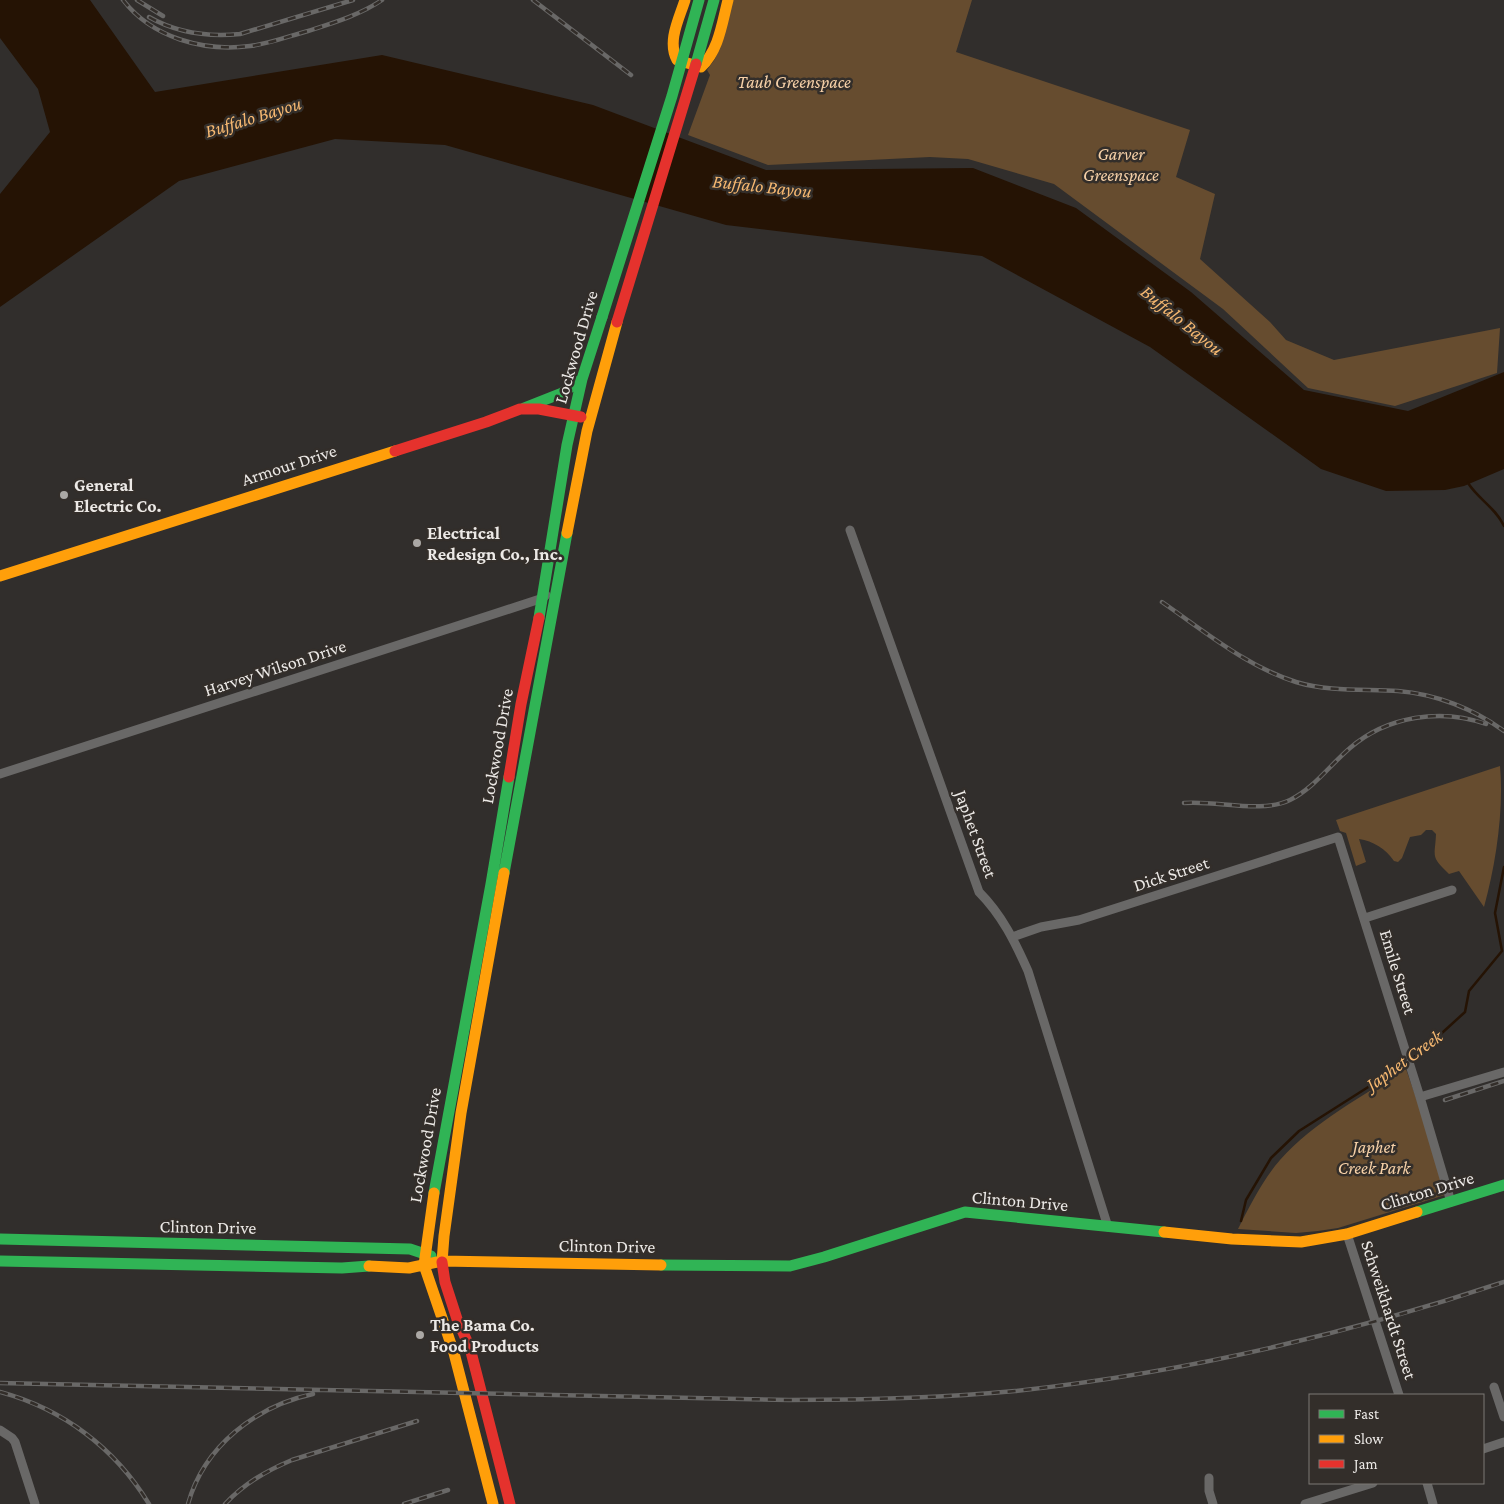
<svg xmlns="http://www.w3.org/2000/svg" width="1504" height="1504" font-family="'Crimson Pro',serif">
<style>
.green{fill:#664c2f}
.water{fill:#251304}
.lines{fill:none;stroke-linecap:round;stroke-linejoin:round}
.stream{stroke:#251304;stroke-width:2.5}
.street{stroke:#696867;stroke-width:9}
.fast{stroke:#30b455;stroke-width:11}
.slow{stroke:#ff9f0a;stroke-width:11}
.jam{stroke:#e5322d;stroke-width:11}
.rail-casing{stroke:#696867;stroke-width:4.5}
.rail{stroke:#332e2a;stroke-width:2.5;stroke-dasharray:8;stroke-linecap:butt}
.fast-bridge{stroke:#30b455;stroke-width:11}
.jam-bridge{stroke:#e5322d;stroke-width:11}
.poi-dot{fill:#aba8a5;stroke:#332e2a;stroke-width:2}
.labels{text-anchor:middle;dominant-baseline:central;stroke-width:5;stroke-linejoin:round;paint-order:stroke}
.park-label{font-size:18px;font-style:italic;fill:#f7d1a8;stroke:#332e2a}
.street-label{font-size:18px;fill:#ece9e6;stroke:#332e2a}
.poi-label{font-size:18px;font-weight:bold;fill:#ece9e6;stroke:#332e2a;text-anchor:start}
.water-label{font-size:19px;font-style:italic;fill:#f6b871;stroke:#332e2a}
</style>
<rect width="100%" height="100%" fill="#312e2c"/>
<!-- green -->
<path class="green" d="M733 0H972L956 52 1190 130 1176 177 1215 194 1200 259 1270 322 1286 340 1334 360 1500 328 1497 373 1395 406 1308 388 1223 309 1054 184 968 159 930 157 768 165 688 135 710 75 707 70 715 59Z
M1500 766C1504 809 1496 864 1484 907L1459 871 1449 874C1430 856 1435 858 1436 834L1432 830H1426L1421 835 1410 837 1402 858 1398 862 1394 861C1386 849 1373 841 1359 839L1366 862 1356 866 1346 833 1340 831 1336 820Z
M1406 1069 1419 1106 1445 1195 1338 1228 1318 1231 1296 1233 1238 1229C1249 1207 1264 1178 1280 1160 1314 1122 1362 1096 1406 1069Z"/>
<!-- water -->
<path class="water" d="M0 0H90L155 92 382 55 593 105 766 170 973 168 1076 208 1191 292 1304 390 1408 411 1504 372V469L1464 486 1445 490 1386 491 1321 469 1150 347 982 256 726 225 445 145 335 139 179 181 0 307V194L50 132 38 89 0 38Z"/>
<g class="lines">
<!-- stream -->
<path class="stream" d="M1468 483C1479 500 1495 507 1504 526
M1410 1060 1420 1053 1465 1012 1469 991 1502 951 1495 913 1504 867
M1241 1221 1246 1200 1271 1158 1299 1131 1406 1063"/>
<!-- street -->
<path class="street" d="M850 530 979 892C1002 915 1015 942 1028 971L1108 1227
M0 774 497 613 543 598 546 595
M1365 918 1452 890
M1012 937 1041 927 1079 920 1338 837 1420 1097 1451 1202
M1420 1097 1504 1072
M1347 1234 1399 1395
M1494 1387 1504 1417
M0 1430 12 1438 15 1442 35 1504
M1483 1449 1504 1442
M1209 1478V1491L1213 1504
M1427 1483 1433 1504
M1305 1504 1373 1483"/>
<!-- fast -->
<path class="fast" d="M524 408 562 393 582 379
M539 618 567 445 582 379 602 317
M504 873 567 533
M434 1193 491 884 509 777
M1417 1212 1504 1185
M0 1239 410 1249 431 1256
M0 1261 342 1268 369 1266
M661 1265 790 1266 824 1257 965 1212 1164 1232"/>
<!-- slow -->
<path class="slow" d="M685 0C679 19 667 41 677 60L701 67C719 50 722 23 728 0
M567 533 587 431 617 322
M0 576 395 451
M434 1193 424 1265 454 1353 493 1504
M1164 1232 1232 1239 1301 1242 1347 1234 1417 1212
M442 1262 444 1236 461 1113 504 873
M369 1266 409 1268 442 1261 661 1265"/>
<!-- jam -->
<path class="jam" d="M395 451 486 422 520 409H539L581 417
M509 777 521 704 539 618
M442 1262 445 1282 457 1319 470 1348 510 1504"/>
<defs>
<path id="rail" d="M123 0C152 38 204 52 250 46 269 44 289 36 308 31 333 23 360 15 382 0
M137 0 163 16
M533 0 631 75
M149 17C177 33 209 37 240 34L353 0
M1162 602C1204 631 1246 666 1296 682 1329 692 1364 689 1398 691 1436 694 1474 709 1504 731
M1184 803C1217 800 1261 814 1290 800 1314 788 1330 765 1350 748 1387 716 1441 708 1486 724
M1445 1100 1504 1081
M0 1383 789 1400C865 1400 940 1398 1015 1391 1182 1373 1345 1335 1504 1282
M0 1392C63 1409 115 1448 149 1504
M188 1504C204 1446 256 1406 313 1394
M225 1504C245 1483 266 1471 292 1460L417 1421
M404 1504 448 1490"/>
</defs>
<!-- rail casing -->
<use href="#rail" class="rail-casing"/>
<!-- rail -->
<use href="#rail" class="rail"/>
<!-- fast-bridge -->
<path class="fast-bridge" d="M696 64 714 0
M602 317 672 96 699 0"/>
<!-- jam-bridge -->
<path class="jam-bridge" d="M617 322 696 64"/>
</g>
<!-- markers -->
<g class="poi-dot">
<circle cx="64" cy="495" r="5"/>
<circle cx="417" cy="543" r="5"/>
<circle cx="420" cy="1335" r="5"/>
</g>
<g class="labels">
<!-- park labels -->
<g class="park-label">
<text x="794" y="82">Taub Greenspace</text>
<text x="1121" y="154">Garver<tspan x="1121" dy="21">Greenspace</tspan></text>
<text x="1374" y="1147">Japhet<tspan x="1374" dy="21">Creek Park</tspan></text>
</g>
<!-- street labels -->
<g class="street-label">
<text transform="translate(576 347) rotate(-74)">Lockwood Drive</text>
<text transform="translate(289 465) rotate(-18)">Armour Drive</text>
<text transform="translate(275 668) rotate(-18)">Harvey Wilson Drive</text>
<text transform="translate(497 746) rotate(-80)">Lockwood Drive</text>
<text transform="translate(976 834) rotate(70)">Japhet Street</text>
<text transform="translate(1171 874) rotate(-18)">Dick Street</text>
<text transform="translate(1398 972) rotate(73)">Emile Street</text>
<text transform="translate(425 1145) rotate(-80)">Lockwood Drive</text>
<text transform="translate(1427 1191) rotate(-17)">Clinton Drive</text>
<text transform="translate(1020 1201) rotate(5)">Clinton Drive</text>
<text transform="translate(208 1227) rotate(1)">Clinton Drive</text>
<text transform="translate(607 1246) rotate(1)">Clinton Drive</text>
<text transform="translate(1389 1310) rotate(72)">Schweikhardt Street</text>
</g>
<!-- poi labels -->
<g class="poi-label">
<text x="74" y="485">General<tspan x="74" dy="21">Electric Co.</tspan></text>
<text x="427" y="533">Electrical<tspan x="427" dy="21">Redesign Co., Inc.</tspan></text>
<text x="430" y="1325">The Bama Co.<tspan x="430" dy="21">Food Products</tspan></text>
</g>
<!-- water labels -->
<g class="water-label">
<text transform="translate(253 117) rotate(-17)">Buffalo Bayou</text>
<text transform="translate(762 186) rotate(6)">Buffalo Bayou</text>
<text transform="translate(1182 320) rotate(39)">Buffalo Bayou</text>
<text transform="translate(1404 1060) rotate(-36)">Japhet Creek</text>
</g>
</g>
<!-- legend -->
<rect x="1309" y="1394" width="175" height="90" fill="#332e2a" stroke="#7d7975"/>
<rect x="1319" y="1410" width="25" height="8" fill="#30b455" stroke="#7d7975"/>
<text x="1354" y="1419" font-size="15" fill="#ece9e6">Fast</text>
<rect x="1319" y="1435" width="25" height="8" fill="#ff9f0a" stroke="#7d7975"/>
<text x="1354" y="1444" font-size="15" fill="#ece9e6">Slow</text>
<rect x="1319" y="1460" width="25" height="8" fill="#e5322d" stroke="#7d7975"/>
<text x="1354" y="1469" font-size="15" fill="#ece9e6">Jam</text>
</svg>
